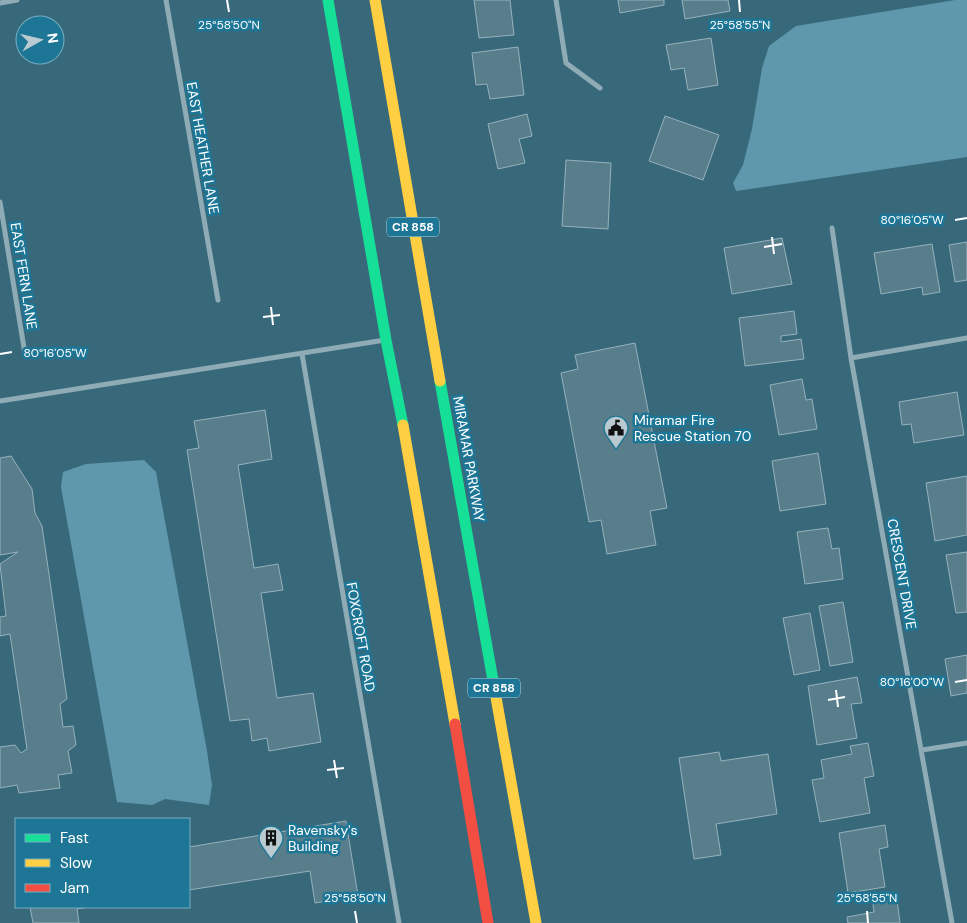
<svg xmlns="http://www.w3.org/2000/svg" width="967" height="923" font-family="'DM Sans',sans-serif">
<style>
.water{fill:#5f98ac}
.building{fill:#587e8c;stroke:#96b1bb}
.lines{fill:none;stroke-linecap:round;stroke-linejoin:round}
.street{stroke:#8facb6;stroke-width:5}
.fast{stroke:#16e098;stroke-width:11}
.slow{stroke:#ffcf43;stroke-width:11}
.jam{stroke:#f24e42;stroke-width:11}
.ticks{fill:none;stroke:#fff;stroke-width:2}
.labels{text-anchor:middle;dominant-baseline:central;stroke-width:5;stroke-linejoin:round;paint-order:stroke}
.shield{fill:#1d7696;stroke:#bbd6e0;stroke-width:1}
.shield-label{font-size:12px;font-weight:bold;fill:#fff}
.street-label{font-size:14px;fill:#fff;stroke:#1d7696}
.poi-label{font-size:14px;fill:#fff;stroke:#1d7696;text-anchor:start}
.ticks-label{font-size:12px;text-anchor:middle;fill:#fff;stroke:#1d7696;stroke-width:5;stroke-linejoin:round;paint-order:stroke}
</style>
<rect width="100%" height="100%" fill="#38697b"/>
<!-- water -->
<path class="water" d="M955 0H967V157L736 191 733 183 743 165 752 129 762 68 769 46 796 26Z
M144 460 156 472 207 751 212 785 209 805 165 799 152 805 117 802 61 487 63 472 86 464Z"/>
<!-- building -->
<path class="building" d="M474 0H510L514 35 479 38Z
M618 0H664V5L620 13Z
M682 0H728L730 11 685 19Z
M711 38 718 85 688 90 684 68 671 70 666 45Z
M518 47 524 95 490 99 487 84 476 85 472 53Z
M527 114 532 136 519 139 525 163 498 169 488 124Z
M665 116 719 135 703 180 649 161Z
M566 160 611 163 608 229 562 226Z
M782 238 792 284 732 294 724 248Z
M967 242V280L955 282 949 245Z
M932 244 940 292 923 295 922 287 881 294 874 253Z
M794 311 797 334 781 336V342L801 339 804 359 745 366 739 318Z
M635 343 667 508 650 511 656 545 607 554 601 520 589 522 561 373 578 369 575 355Z
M802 379 806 400 812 399 817 429 779 435 770 385Z
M957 392 964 435 914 443 911 424 902 425 899 402Z
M265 410 272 459 238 465 254 568 278 564 283 590 261 593 277 698 313 693 321 742 269 751 267 738 252 741 249 719 230 721 187 450 199 448 194 421Z
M818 453 826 504 780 511 772 461Z
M11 456 32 489 35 513 42 526 67 699 60 704 63 727 73 726 76 745 68 751 72 773 58 775 60 788 19 793 17 785 0 788V747L15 745 21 753 27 749 10 634 0 636V617L6 616 0 564 18 552 0 555V458Z
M967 476V535L935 541 926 483Z
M828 528 832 549 839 548 843 579 805 584 797 532Z
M967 552V612L956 613 946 555Z
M843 602 853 662 830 666 819 606Z
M810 613 820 670 794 675 783 618Z
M967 655V693L951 696 945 659Z
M857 677 862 703 851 704 857 738 817 745 808 686Z
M868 743 874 776 864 778 870 813 820 822 812 780 824 778 821 760 852 754 850 746Z
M719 752 721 761 768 754 777 814 716 824 721 855 694 859 679 758Z
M346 821 358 896 315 903 310 871 189 890V847Z
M885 825 888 847 879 849 885 887 848 893 839 833Z
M897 900 900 923H848L847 917 874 912 873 904Z
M30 907H89L77 909 79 923H33Z"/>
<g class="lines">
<!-- street -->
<path class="street" d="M166 0 218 300
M556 0 566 63 600 88
M0 3 17 0
M0 202 25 354
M832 228 851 358 952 923
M302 354 399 923
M851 358 967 338
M0 401 385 340
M922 750 967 743"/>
<!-- fast -->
<path class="fast" d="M328 0 386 340 403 425
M440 381 494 686"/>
<!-- slow -->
<path class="slow" d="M375 0 440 381
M403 425 455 724
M494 686 536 923"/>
<!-- jam -->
<path class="jam" d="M455 724 488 923"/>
</g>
<!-- ticks -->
<path class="ticks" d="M227 0 229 12M739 0 740 12M955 220 967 218M772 237 774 254M764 247 782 244M271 307 273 325M263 317 280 315M0 354 12 352M955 682 967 680M836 690 838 707M828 700 845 697M334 760 337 778M327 770 344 768M355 911 357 923M867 911 868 923"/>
<!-- icons -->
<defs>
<symbol id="civic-pin" viewBox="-11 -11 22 30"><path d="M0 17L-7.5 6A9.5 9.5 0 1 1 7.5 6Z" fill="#b9cad1" stroke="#1d7696"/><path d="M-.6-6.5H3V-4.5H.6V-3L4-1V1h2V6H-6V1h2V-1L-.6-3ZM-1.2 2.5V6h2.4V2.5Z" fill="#111"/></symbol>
<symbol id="building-pin" viewBox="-11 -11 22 30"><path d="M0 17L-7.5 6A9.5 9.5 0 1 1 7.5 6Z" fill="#b9cad1" stroke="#1d7696"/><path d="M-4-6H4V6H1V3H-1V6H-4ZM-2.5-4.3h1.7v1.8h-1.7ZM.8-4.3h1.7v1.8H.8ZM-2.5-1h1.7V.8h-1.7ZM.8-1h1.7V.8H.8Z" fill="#111"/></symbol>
</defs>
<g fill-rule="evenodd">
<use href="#civic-pin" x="602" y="414" width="28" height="38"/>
<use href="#building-pin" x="257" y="824" width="28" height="38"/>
</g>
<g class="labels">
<!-- shield labels -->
<g class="shield">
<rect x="387" y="217.5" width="52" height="19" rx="4"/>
<rect x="468" y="678.5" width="52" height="19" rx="4"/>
</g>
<g class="shield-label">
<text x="413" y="227">CR 858</text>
<text x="494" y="688">CR 858</text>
</g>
<!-- street labels -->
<g class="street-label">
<text transform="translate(203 148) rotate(80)">EAST HEATHER LANE</text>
<text transform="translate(24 276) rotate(81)">EAST FERN LANE</text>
<text transform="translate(469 459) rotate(80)">MIRAMAR PARKWAY</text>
<text transform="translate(902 574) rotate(80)">CRESCENT DRIVE</text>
<text transform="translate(361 637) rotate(80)">FOXCROFT ROAD</text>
</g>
<!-- poi labels -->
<g class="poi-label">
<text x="634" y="420">Miramar Fire<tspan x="634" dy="16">Rescue Station 70</tspan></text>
<text x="288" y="830">Ravensky's<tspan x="288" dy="16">Building</tspan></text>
</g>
</g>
<g class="ticks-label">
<text x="229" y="29">25°58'50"N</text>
<text x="740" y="29">25°58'55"N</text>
<text x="912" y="224">80°16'05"W</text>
<text x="55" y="357">80°16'05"W</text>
<text x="912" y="686">80°16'00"W</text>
<text x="355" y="902">25°58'50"N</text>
<text x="867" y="902">25°58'55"N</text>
</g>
<!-- legend -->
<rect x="15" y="818" width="175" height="90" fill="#1d7696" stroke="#77adc0"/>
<rect x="25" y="834" width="25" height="8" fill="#16e098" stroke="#77adc0"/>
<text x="60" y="843" font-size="15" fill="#ffffff">Fast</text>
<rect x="25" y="859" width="25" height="8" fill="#ffcf43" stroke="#77adc0"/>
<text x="60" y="868" font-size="15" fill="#ffffff">Slow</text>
<rect x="25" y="884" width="25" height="8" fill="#f24e42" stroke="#77adc0"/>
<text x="60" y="893" font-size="15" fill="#ffffff">Jam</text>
<!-- north arrow -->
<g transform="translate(40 40) rotate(82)"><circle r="24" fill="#1d7696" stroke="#77adc0"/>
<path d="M0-4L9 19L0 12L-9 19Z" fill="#b9cad1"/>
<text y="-8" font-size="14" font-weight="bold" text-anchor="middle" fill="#ffffff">N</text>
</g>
</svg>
